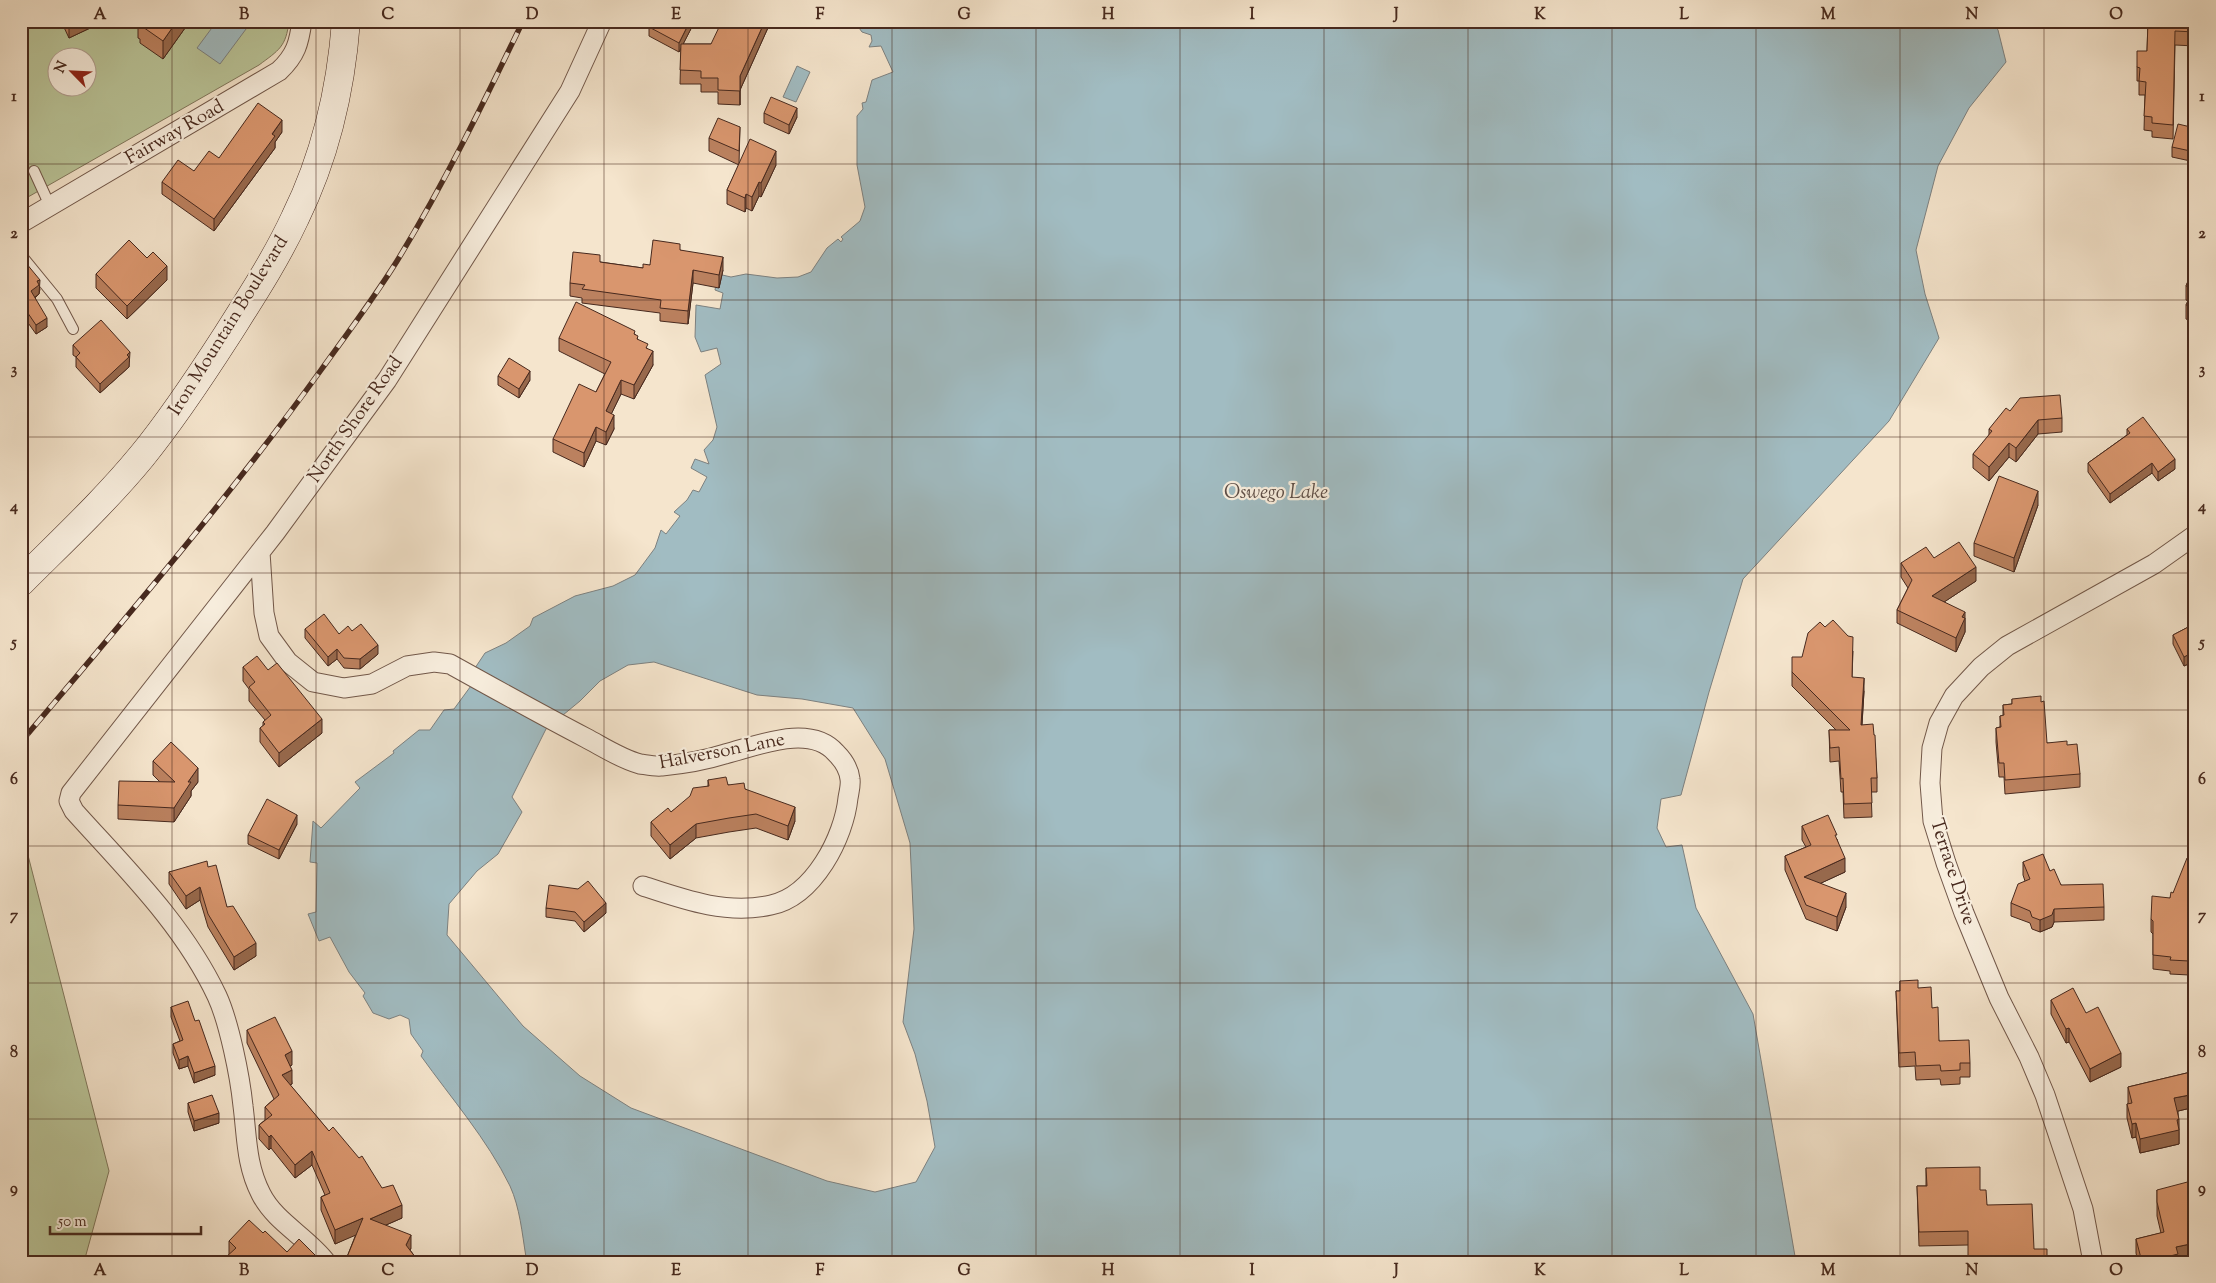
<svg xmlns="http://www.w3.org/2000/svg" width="2216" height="1283" font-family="'Sorts Mill Goudy',serif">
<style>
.green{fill:#bac599;stroke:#80775c;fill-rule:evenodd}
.water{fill:#a1bcc2;stroke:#7d8180;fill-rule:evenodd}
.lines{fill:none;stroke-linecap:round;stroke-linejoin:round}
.lane-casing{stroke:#72584a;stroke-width:12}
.street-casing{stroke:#72584a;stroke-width:21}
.secondary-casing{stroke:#47291e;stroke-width:29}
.lane{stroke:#f8eede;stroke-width:10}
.street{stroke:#f8eede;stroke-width:19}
.secondary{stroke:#f8eede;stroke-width:28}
.rail-casing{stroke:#47291e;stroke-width:5.5}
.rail{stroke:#f8eede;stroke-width:4;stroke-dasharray:11;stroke-linecap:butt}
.wall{fill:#bb815f;stroke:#47291e}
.shaded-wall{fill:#98694d;stroke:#47291e}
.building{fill:#d9966e;stroke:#47291e}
.grid{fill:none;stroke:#47291e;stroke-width:1;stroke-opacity:0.55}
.labels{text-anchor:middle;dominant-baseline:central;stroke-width:4.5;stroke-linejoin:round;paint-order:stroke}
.street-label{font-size:19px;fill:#47291e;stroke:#f8eede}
.water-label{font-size:20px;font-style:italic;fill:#5e4e47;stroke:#f8eede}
.neatline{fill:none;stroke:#47291e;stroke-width:2}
.grid-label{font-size:16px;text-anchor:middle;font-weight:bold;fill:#47291e}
</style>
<rect width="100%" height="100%" fill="#f5e5cd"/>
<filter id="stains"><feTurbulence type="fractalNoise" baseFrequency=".004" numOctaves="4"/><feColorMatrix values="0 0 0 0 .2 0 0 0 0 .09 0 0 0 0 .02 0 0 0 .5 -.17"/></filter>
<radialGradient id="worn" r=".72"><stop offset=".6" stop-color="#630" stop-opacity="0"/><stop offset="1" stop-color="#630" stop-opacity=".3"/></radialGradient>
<!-- green -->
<path class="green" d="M21 21H289C286 47 279 50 259 65L21 201ZM58 58H88V88H58Z
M21 828 109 1171 84 1262H21Z"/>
<!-- water -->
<path class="water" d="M217 21H252L220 64 197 48Z
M854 21H1992L1998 30 2006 62 1969 108 1938 166 1916 250 1925 294 1939 338 1889 421 1743 579 1709 692 1681 795 1661 799 1657 828 1666 847 1682 845 1696 908 1753 1014 1796 1262H531L526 1257C522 1233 520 1208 510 1186 487 1139 451 1098 421 1056L423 1051 411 1034 409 1019 400 1015 389 1019 373 1013 363 996 365 993 349 972 330 937 319 941 308 914 316 912 317 863 310 862 313 821 321 828 360 788 355 782 394 753 393 751 419 730H430L444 710 454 709 476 679 475 668 485 653 506 643 530 626 533 618 575 596 613 586 635 575 655 548 661 530 666 534 680 516 674 512 687 500 693 490 699 492 707 477 691 468 695 459 709 464 704 450 713 440 717 427 705 375 721 364 717 348 701 352 695 337 696 305 720 309 723 293 715 290 718 274 731 277 746 274 777 278 798 277 811 272 827 248 838 239 841 242 843 239 841 237 860 221 865 207 857 165V116L863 109 862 103 866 102 872 80 893 72 881 46 869 47 872 41 871 35 862 32ZM654 662 757 695 802 699 853 708 885 759 910 843 914 929 903 1022 915 1054 927 1101 935 1147 916 1182 875 1192 827 1181 631 1108 580 1076 523 1026 447 935 449 904 477 871 498 854 522 812 512 797 546 729 580 701 600 681 628 665Z
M797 66 810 72 796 102 783 97Z"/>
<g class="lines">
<defs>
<path id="lane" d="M34 171 50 206
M21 255 57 299 73 329"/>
<path id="street" d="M21 223 279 71C296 55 299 43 302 21
M260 552 264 613 269 636 288 662 313 682 344 688 372 684 407 666 434 662 450 664C495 689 540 714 586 738 603 747 621 759 640 764 647 765 656 767 662 766 683 764 706 760 725 754 757 746 810 723 836 753 843 760 849 770 850 779 851 785 849 792 848 798 844 837 814 896 771 905 727 915 685 900 643 886
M326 1262C307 1237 275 1222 261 1194 246 1165 247 1137 243 1106 240 1076 229 1022 217 996 183 924 126 869 74 811L69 801 71 793 275 533 387 380 570 91 602 21
M2093 1262 2083 1209 2045 1095 2029 1057 1999 998 1964 913 1946 863 1933 821 1930 783 1932 748 1939 723 1954 696 1981 667 2007 646 2154 564 2195 535"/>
<path id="secondary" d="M21 582C62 541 105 501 142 456 173 418 200 377 227 335 251 297 276 259 295 218 325 157 341 89 346 21"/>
</defs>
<!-- lane casing -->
<use href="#lane" class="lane-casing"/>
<!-- street casing -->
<use href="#street" class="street-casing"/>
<!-- secondary casing -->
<use href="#secondary" class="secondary-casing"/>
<!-- lane -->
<use href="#lane" class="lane"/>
<!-- street -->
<use href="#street" class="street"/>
<!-- secondary -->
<use href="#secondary" class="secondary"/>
<defs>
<path id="rail" d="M21 742C124 620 228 499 321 370 347 334 374 298 397 261 444 184 484 102 523 21"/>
</defs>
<!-- rail casing -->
<use href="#rail" class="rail-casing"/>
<!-- rail -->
<use href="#rail" class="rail"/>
</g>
<!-- wall -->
<path class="wall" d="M61 21H105L69 38Z
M138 21H190L163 59 140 43V39L138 38Z
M695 21 683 44H711L771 21 740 90V105L718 104V92H701V84H680L681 49 679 52 649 36V27Z
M2148 21H2195V46L2175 45 2173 139 2152 137V131L2144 130 2145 95H2139V81H2137V67L2147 51Z
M764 113 797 117 789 134 764 123Z
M740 127 739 164 776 165 761 197 759 196 752 211 746 208 745 212 727 204V190L739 165 709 151V138Z
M2195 128V162L2172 157V147Z
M282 132 275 142V148L214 231 162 194V182L194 171 219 158Z
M680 250 723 270 719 288 693 283 688 324 660 321V313L582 303V298L570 296V283L600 262 643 268 650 265Z
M21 257 40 289 39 294 35 298 47 327 36 334 21 313Z
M147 258 167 280 127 319 96 288V274Z
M2195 264V323L2186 319V305L2188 301 2186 300V286Z
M635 334 638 340 648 349 653 365 634 399 621 394 611 414 614 429 606 445 596 441 584 467 553 452V439L596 392 605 374 559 351V338Z
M73 345 130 361 129 362V367L100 393 76 367V357L73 355Z
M498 376 530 380 519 398 498 385Z
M2010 411 2062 418V432L2038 434 2016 462 2009 457 1989 481 1973 468V454L1989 436V429Z
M2127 429 2175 469 2158 481 2152 473 2110 503 2088 472V463L2127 435Z
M2038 505 2014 572 1974 556V543Z
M1934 558 1976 581 1944 602 1965 618V632L1956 652 1897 623V610L1908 588 1901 577V563Z
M2195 590V603L2193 601V592Z
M2195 605V661L2184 666 2173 644V635L2194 624 2190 620V611Z
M1825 627 1853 651 1852 677 1864 691 1862 725 1874 735 1877 778V792H1871L1872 817 1844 818 1843 792H1841L1839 761 1830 762 1829 730H1836L1792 686V672Z
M305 629 339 634 352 631 378 654 360 669 344 668 337 659 328 666 305 638Z
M243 667 268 670 322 733 279 767 260 742V728L263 726V722L265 720 249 701V689L243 681Z
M2012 699 2047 743 2067 745 2080 774V787L2005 794 2004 777H1999L1996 742V728L2000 727V716H2003V705L2012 704Z
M153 761 198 782 191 791V796L174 822 118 819V805L160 782 153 775Z
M708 780 745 789 795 821 788 840 756 828 729 832 696 838 670 859 651 836V822L671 812 708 786Z
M297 824 279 859 248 844V835Z
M1802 826 1837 839 1845 872 1821 883 1846 907 1837 931 1806 919 1785 870V856L1806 847 1802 840Z
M2195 861V945L2194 948H2191L2189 975 2170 974V971L2153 969V934L2151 932V919L2170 898 2173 893Z
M2023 862 2050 871 2061 885 2104 907V920L2054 922 2052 927 2040 932 2032 929 2030 923 2011 916V903L2025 881 2023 875Z
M208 867 227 907 256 956 234 970 208 927 200 900 186 909 169 884V872Z
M546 908 606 913 584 932 575 921 546 917Z
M1900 981 1918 988 1932 1008 1939 1041 1970 1063V1077H1960V1084L1941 1085 1940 1079 1916 1080 1915 1066 1899 1067 1896 991H1900Z
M2051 1000 2121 1067 2090 1082 2069 1042 2066 1043 2051 1014Z
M171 1007 215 1075 194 1083 188 1066 179 1069 173 1053V1044L180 1041 171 1017Z
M247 1030 292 1065 290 1066 292 1084 290 1085 402 1218 386 1225 411 1248 410 1250 419 1262H347V1257L356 1234 335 1244 321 1210V1197L325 1195 312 1165 295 1178 271 1148 269 1150 259 1139V1125L265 1120V1107L274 1099 247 1043Z
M2195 1071V1107L2178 1111 2179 1133V1144L2140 1153 2136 1137 2132 1138 2127 1118V1104H2128V1087Z
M188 1103 219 1123 194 1131 188 1112Z
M1926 1168 1980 1190 1987 1205 2034 1249 1968 1245 1919 1246 1917 1186H1926Z
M2157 1190 2178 1261V1262H2138L2136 1253V1239L2161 1233 2157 1216Z
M263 1233 287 1252 316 1262H225V1258L229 1255V1241Z"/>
<!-- shaded-wall -->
<path class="shaded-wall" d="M69 21H105L69 38Z
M177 21H190L163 59V41Z
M690 21H695L679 52V43Z
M765 21H771L740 90V105V76Z
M797 108V117L789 134V125Z
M282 120V132L275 142V148L214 231V219Z
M776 151V165L761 197V183Z
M759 182V196L752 211V197Z
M746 194V208L745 212V198Z
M723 257V270L719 288V275Z
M167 266V280L127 319V306Z
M693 270V283L688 324V311Z
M40 280 39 294 31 300V291L37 281Z
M47 318V327L36 334V325Z
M653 351V365L634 399V385Z
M130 352 129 367 100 393V384Z
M530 371V380L519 398V389Z
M621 380V394L606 425V411Z
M614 415V429L606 445V432Z
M2038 420V434L2016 462V448Z
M596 427V441L584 467V453Z
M2009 443V457L1989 481V467Z
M2175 459V469L2158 481V472Z
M2152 463V473L2110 503V494Z
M2038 491V505L2014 572V558Z
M1976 567V581L1932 610V596Z
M1965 612V632L1956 652V638L1962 617Z
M378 645V654L360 669V659Z
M337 649V659L328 666V657Z
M2195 651V661L2184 666V657Z
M1864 678V691L1861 739V725Z
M322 719V733L279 767V753Z
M198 768V782L191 791V796L174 822V808L188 782Z
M795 807V821L788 840V826Z
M297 815V824L279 859V850Z
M696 824V838L670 859V845Z
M1845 858V872L1804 891V877Z
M200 887V900L186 909V896Z
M1846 893V907L1837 931V917Z
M606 903V913L584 932V922Z
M2054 909V922L2052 927 2040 932V920Z
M2191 934V948L2189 975V961Z
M256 943V956L234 970V957Z
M2069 1028V1042L2066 1043V1029Z
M292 1051V1065L285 1068V1055Z
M2121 1053V1067L2090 1082V1069Z
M188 1056V1066L179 1069V1060Z
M215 1066V1075L194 1083V1073Z
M292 1070V1084L282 1088V1075Z
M2195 1094V1107L2174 1112V1098Z
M219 1113V1123L194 1131V1121Z
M2179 1119V1144L2140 1153V1139L2177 1120Z
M2136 1123V1137L2132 1138V1124Z
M271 1135V1148L269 1150V1137Z
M312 1151V1165L295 1178V1165Z
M402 1205V1218L370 1232V1219Z
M363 1218V1232L335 1244V1230Z
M411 1235V1248L406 1259V1245Z
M2195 1243V1256L2178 1261V1262H2147L2176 1247Z
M316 1256V1262H311Z"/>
<!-- building -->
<path class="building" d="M141 21H177L163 41 140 25 142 22Z
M652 21H690L679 43 649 27Z
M722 21H765L740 76V91L718 90V78H701V71L680 70 681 44H711Z
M2148 21H2195V32L2175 31 2173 125 2152 123V117L2144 116 2146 82 2139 81 2140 68 2137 67V51H2147Z
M771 97 797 108 789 125 764 113Z
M258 103 282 120 272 134 275 136 214 219 162 182 178 160 194 171 209 151 219 158Z
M718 118 740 127 739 151 709 138Z
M2178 124 2195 128V152L2172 147Z
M750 139 776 151 761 183 759 182 752 197 746 194 745 198 727 190Z
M129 240 147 258 153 252 167 266 127 306 96 274Z
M653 240 680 244V250L723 257 719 275 693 270 688 311 660 308 661 300 582 289 585 285 570 283 573 252 600 255V262L643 268V264L650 265Z
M21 257 40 280 37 281 39 285 31 291 47 318 36 325 21 303Z
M2195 264V309L2186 305 2193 290 2186 286Z
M576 302 635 331 634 334 638 336 637 339 648 344 646 348 653 351 634 385 621 380 606 411 614 415 606 432 596 427 584 453 553 439 579 384 596 392 611 362 559 338Z
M101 320 130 352 127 355 129 357 100 384 76 357 80 353 73 345Z
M509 358 530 371 519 389 498 376Z
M2060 395 2062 418 2038 420 2016 448 2009 443 1989 467 1973 454 1992 431 1989 429 2006 408 2010 411 2020 398Z
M2143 417 2175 459 2158 472 2152 463 2110 494 2088 463 2130 433 2127 429Z
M1999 476 2038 491 2014 558 1974 543Z
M1959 542 1976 567 1932 596 1965 612 1962 617 1965 618 1956 638 1897 610 1912 580 1901 563 1926 547 1934 558Z
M2195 605V615L2190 611Z
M324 614 339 634 348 626 352 631 361 624 378 645 360 659 344 658 337 649 328 657 305 629Z
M1833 620 1848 636 1853 637 1852 677 1864 678 1861 725 1873 724 1874 735H1875L1877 778H1871L1872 803 1844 804 1843 778 1841 779 1839 747 1830 748 1829 730H1850L1792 672V657H1802L1808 633 1820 622 1825 627Z
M2194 624 2195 651 2184 657 2173 635Z
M257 656 268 670 277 663 322 719 279 753 260 728 265 724 263 722 271 715 249 687 255 682 243 667Z
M2041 696V702L2044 701 2047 743 2067 741V745L2077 744 2080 774 2005 780 2004 763H1999L1996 728 2001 727 2000 716 2004 715 2003 705 2012 704V699Z
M171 742 198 768 188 782H191L174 808 118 805 119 781 175 782 153 761Z
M726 777 728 785 744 783 745 789 795 807 788 826 756 814 729 818 696 824 670 845 651 822 668 808 671 812 690 796 693 788 709 786 708 780Z
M267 799 297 815 279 850 248 835Z
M1828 815 1837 835H1835L1845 858 1804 877 1846 893 1837 917 1806 905 1785 856 1811 845 1802 826Z
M2043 854 2050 871 2054 869 2061 885 2103 884 2104 907 2054 909 2052 915 2040 920 2032 917 2030 911 2011 903 2018 884 2030 879 2023 862Z
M2187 858 2195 861V931L2194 934H2191L2189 961 2170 960 2171 957 2153 955V921L2151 919 2152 896 2170 898 2171 892 2173 893Z
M207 861 208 867 216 865 227 907 233 906 256 943 234 957 208 914 200 887 186 896 169 872Z
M588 881 606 903 584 922 575 912 546 908 549 885 578 889Z
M1918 980V988L1931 987 1932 1008 1938 1007 1939 1041 1969 1040 1970 1063H1960V1070L1941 1071 1940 1065 1916 1066 1915 1052 1899 1053 1896 991H1900V981Z
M2073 988 2086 1013 2098 1007 2121 1053 2090 1069 2069 1028 2066 1029 2051 1000Z
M188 1001 195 1021 199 1020 215 1066 194 1073 188 1056 179 1060 173 1044 183 1040 171 1007Z
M275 1017 292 1051 285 1055 292 1070 282 1075 329 1131 333 1127 359 1158 362 1156 382 1188 393 1185 402 1205 370 1219 411 1235 406 1245 419 1262H359L347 1257 363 1218 335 1230 321 1197 330 1193 312 1151 295 1165 271 1135 269 1137 259 1125 272 1115 265 1107 279 1095 247 1030Z
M2195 1071V1094L2174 1098 2179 1119 2177 1120 2179 1130 2140 1139 2136 1123 2132 1124 2127 1104 2132 1103 2128 1087Z
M212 1095 219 1113 194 1121 188 1103Z
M1980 1167V1190H1986L1987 1205 2032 1204 2034 1249H2047V1262H1968V1231L1919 1232 1917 1186H1927L1926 1168Z
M2195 1180V1243L2176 1247 2178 1254 2147 1262H2142L2136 1239 2164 1232 2157 1202V1190Z
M249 1220 263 1233 265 1231 287 1252 299 1239 316 1256 311 1262H229L225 1258 236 1248 229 1241Z"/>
<!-- grid -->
<path class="grid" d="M172 21V1262M316 21V1262M460 21V1262M604 21V1262M748 21V1262M892 21V1262M1036 21V1262M1180 21V1262M1324 21V1262M1468 21V1262M1612 21V1262M1756 21V1262M1900 21V1262M2044 21V1262M21 164H2195M21 300H2195M21 437H2195M21 573H2195M21 710H2195M21 846H2195M21 983H2195M21 1119H2195"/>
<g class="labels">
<!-- street labels -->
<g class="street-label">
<text transform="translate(175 133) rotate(-30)">Fairway Road</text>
<text transform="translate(229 326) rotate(-58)">Iron Mountain Boulevard</text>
<text transform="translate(356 420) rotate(-55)">North Shore Road</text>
<text transform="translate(722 752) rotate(-11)">Halverson Lane</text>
<text transform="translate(1952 872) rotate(72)">Terrace Drive</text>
</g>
<!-- water labels -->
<g class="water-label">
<text x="1276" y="493">Oswego Lake</text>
</g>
</g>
<!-- margin -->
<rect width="2216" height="1283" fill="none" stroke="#f5e5cd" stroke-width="55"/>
<!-- north arrow -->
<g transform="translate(72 72) rotate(294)"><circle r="24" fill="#f8eede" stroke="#b19f91"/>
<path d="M0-4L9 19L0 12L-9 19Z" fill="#8f2418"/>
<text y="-8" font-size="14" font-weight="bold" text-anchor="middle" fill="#47291e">N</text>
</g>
<!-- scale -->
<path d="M50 1226v8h151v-8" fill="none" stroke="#47291e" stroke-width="2.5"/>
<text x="58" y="1226" font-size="15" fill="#47291e" stroke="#f8eede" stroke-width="4" paint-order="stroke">50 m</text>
<rect x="28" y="28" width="2160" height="1228" class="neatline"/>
<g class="grid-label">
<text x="100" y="19">A</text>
<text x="244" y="19">B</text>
<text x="388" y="19">C</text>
<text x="532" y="19">D</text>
<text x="676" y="19">E</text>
<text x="820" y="19">F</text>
<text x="964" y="19">G</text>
<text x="1108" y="19">H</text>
<text x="1252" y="19">I</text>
<text x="1396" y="19">J</text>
<text x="1540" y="19">K</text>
<text x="1684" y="19">L</text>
<text x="1828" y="19">M</text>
<text x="1972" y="19">N</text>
<text x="2116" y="19">O</text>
<text x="14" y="101">1</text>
<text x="2202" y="101">1</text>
<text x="14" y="238">2</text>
<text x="2202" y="238">2</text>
<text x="14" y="374">3</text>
<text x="2202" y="374">3</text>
<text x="14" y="511">4</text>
<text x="2202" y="511">4</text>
<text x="14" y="647">5</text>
<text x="2202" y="647">5</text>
<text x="14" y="784">6</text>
<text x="2202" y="784">6</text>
<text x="14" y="920">7</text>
<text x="2202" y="920">7</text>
<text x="14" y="1057">8</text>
<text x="2202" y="1057">8</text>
<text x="14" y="1193">9</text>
<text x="2202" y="1193">9</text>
<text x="100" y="1275">A</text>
<text x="244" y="1275">B</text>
<text x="388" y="1275">C</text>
<text x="532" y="1275">D</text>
<text x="676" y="1275">E</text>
<text x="820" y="1275">F</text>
<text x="964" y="1275">G</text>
<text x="1108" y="1275">H</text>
<text x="1252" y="1275">I</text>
<text x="1396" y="1275">J</text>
<text x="1540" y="1275">K</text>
<text x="1684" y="1275">L</text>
<text x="1828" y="1275">M</text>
<text x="1972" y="1275">N</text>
<text x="2116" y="1275">O</text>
</g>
<rect width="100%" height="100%" filter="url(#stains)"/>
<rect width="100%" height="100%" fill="url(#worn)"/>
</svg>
